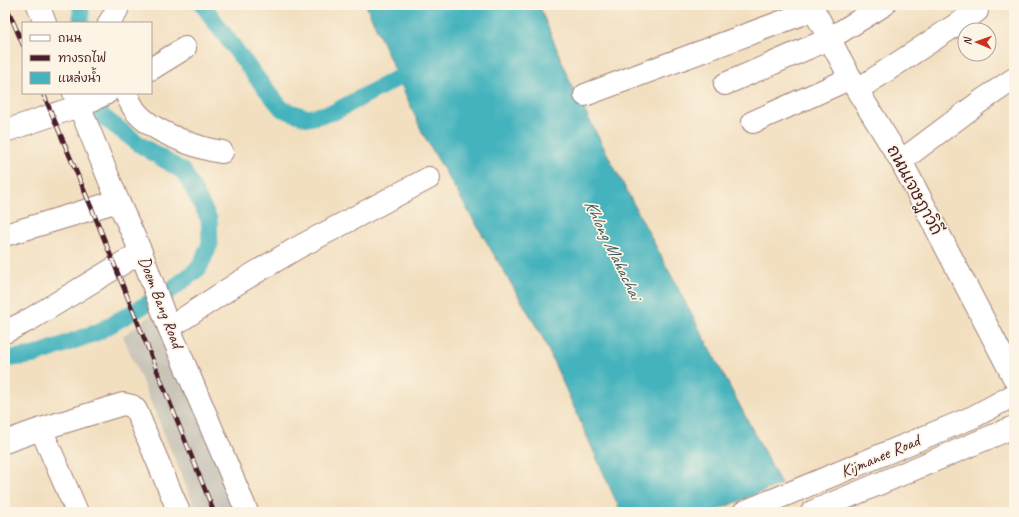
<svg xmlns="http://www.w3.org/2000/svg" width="1019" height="517" font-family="Caveat,'Playpen Sans Thai',sans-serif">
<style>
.industrial{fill:#c8c4b8}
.water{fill:#44b3bd;stroke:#476974}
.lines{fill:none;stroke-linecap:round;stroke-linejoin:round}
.canal{stroke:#44b3bd;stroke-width:17}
.minor-casing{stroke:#9e7f76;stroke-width:24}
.major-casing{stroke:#9e7f76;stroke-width:24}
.minor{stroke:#fff;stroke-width:22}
.major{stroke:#fff;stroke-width:22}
.rail-casing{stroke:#4a1f2b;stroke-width:4.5}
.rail{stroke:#fcf5e5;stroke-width:3;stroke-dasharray:9;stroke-linecap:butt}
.labels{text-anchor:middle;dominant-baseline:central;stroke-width:3.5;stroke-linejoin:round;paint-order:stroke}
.street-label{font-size:17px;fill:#4a1f2b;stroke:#fcf5e5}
.water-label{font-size:18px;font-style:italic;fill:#485a65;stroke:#fcf5e5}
</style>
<rect width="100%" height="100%" fill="#fcf5e5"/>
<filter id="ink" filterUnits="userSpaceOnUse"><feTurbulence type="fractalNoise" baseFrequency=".025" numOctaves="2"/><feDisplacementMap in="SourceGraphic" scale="8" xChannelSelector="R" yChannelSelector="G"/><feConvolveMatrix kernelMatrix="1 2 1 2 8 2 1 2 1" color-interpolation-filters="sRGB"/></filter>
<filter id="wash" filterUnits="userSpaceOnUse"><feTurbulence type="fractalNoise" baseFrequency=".012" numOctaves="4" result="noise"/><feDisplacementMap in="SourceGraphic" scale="16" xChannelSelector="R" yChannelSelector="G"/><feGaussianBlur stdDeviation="0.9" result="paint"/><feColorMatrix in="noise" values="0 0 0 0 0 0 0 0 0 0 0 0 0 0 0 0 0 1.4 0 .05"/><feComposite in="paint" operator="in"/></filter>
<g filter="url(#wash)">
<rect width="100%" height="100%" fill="#f2dfc0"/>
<!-- industrial -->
<path class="industrial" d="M158 310 238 512H197L123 336Z"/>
<!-- water -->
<path class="water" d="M366 5H539L572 87 781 484 712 512H621L542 336 423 134Z"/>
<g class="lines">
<!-- canal -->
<path class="canal" d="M203 5 215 22 253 73 282 109 308 118 334 112 418 67
M81 23V5
M5 359 35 355 98 332 171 290 199 268 210 244 209 219 184 172 139 144 102 116 94 93"/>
</g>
</g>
<g filter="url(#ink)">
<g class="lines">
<defs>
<path id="minor" d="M38 5 45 23
M811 5 857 90 901 161 1014 378
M109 23 117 10
M151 69 185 48
M725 84 829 39 884 5
M857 90 977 11
M74 93 118 201 141 252 169 328 247 512
M126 93C129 100 133 109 138 114 154 132 199 149 222 152
M585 95 813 10
M753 122 851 78
M5 131 79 106 107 93
M901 161 981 101 1014 79
M5 235 118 201
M169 328 238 283 297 248 429 178
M5 332 29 320 141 252
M41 429 77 512
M5 442 41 429 123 404 132 406 136 410 179 512"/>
<path id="major" d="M744 512 973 417 1014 395
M812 512 1014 427"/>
</defs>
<!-- minor casing -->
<use href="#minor" class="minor-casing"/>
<!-- major casing -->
<use href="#major" class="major-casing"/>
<!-- minor -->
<use href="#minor" class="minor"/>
<!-- major -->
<use href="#major" class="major"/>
<defs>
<path id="rail" d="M6 5 23 45
M43 93 92 209 214 512"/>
</defs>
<!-- rail casing -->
<use href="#rail" class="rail-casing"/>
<!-- rail -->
<use href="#rail" class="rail"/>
</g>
</g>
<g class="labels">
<!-- street labels -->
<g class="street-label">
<text transform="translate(915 190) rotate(62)">ถนนเจษฎาวิถี</text>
<text transform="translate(161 302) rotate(69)">Doem Bang Road</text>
<text transform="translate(880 456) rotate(-23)">Kijmanee Road</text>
</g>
<!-- water labels -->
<g class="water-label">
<text transform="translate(613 249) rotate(64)">Khlong Mahachai</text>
</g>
</g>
<!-- margin -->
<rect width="1019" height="517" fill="none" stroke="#fcf5e5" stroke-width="20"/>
<!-- legend -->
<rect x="22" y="22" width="130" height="72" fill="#fcf5e5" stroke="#b59f9b"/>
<rect x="30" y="35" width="20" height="6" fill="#ffffff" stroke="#b59f9b"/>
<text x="58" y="42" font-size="12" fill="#4a1f2b">ถนน</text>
<rect x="30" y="55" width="20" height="6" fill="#4a1f2b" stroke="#b59f9b"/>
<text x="58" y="62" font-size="12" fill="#4a1f2b">ทางรถไฟ</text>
<rect x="30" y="72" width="20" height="12" fill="#44b3bd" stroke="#b59f9b"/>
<text x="58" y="82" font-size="12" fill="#4a1f2b">แหล่งน้ำ</text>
<!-- north arrow -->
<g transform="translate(977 42) rotate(272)"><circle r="19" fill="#fcf5e5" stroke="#b59f9b"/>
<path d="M0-3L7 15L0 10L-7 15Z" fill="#c8321e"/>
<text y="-6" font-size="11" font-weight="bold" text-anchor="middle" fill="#4a1f2b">N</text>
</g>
</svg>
